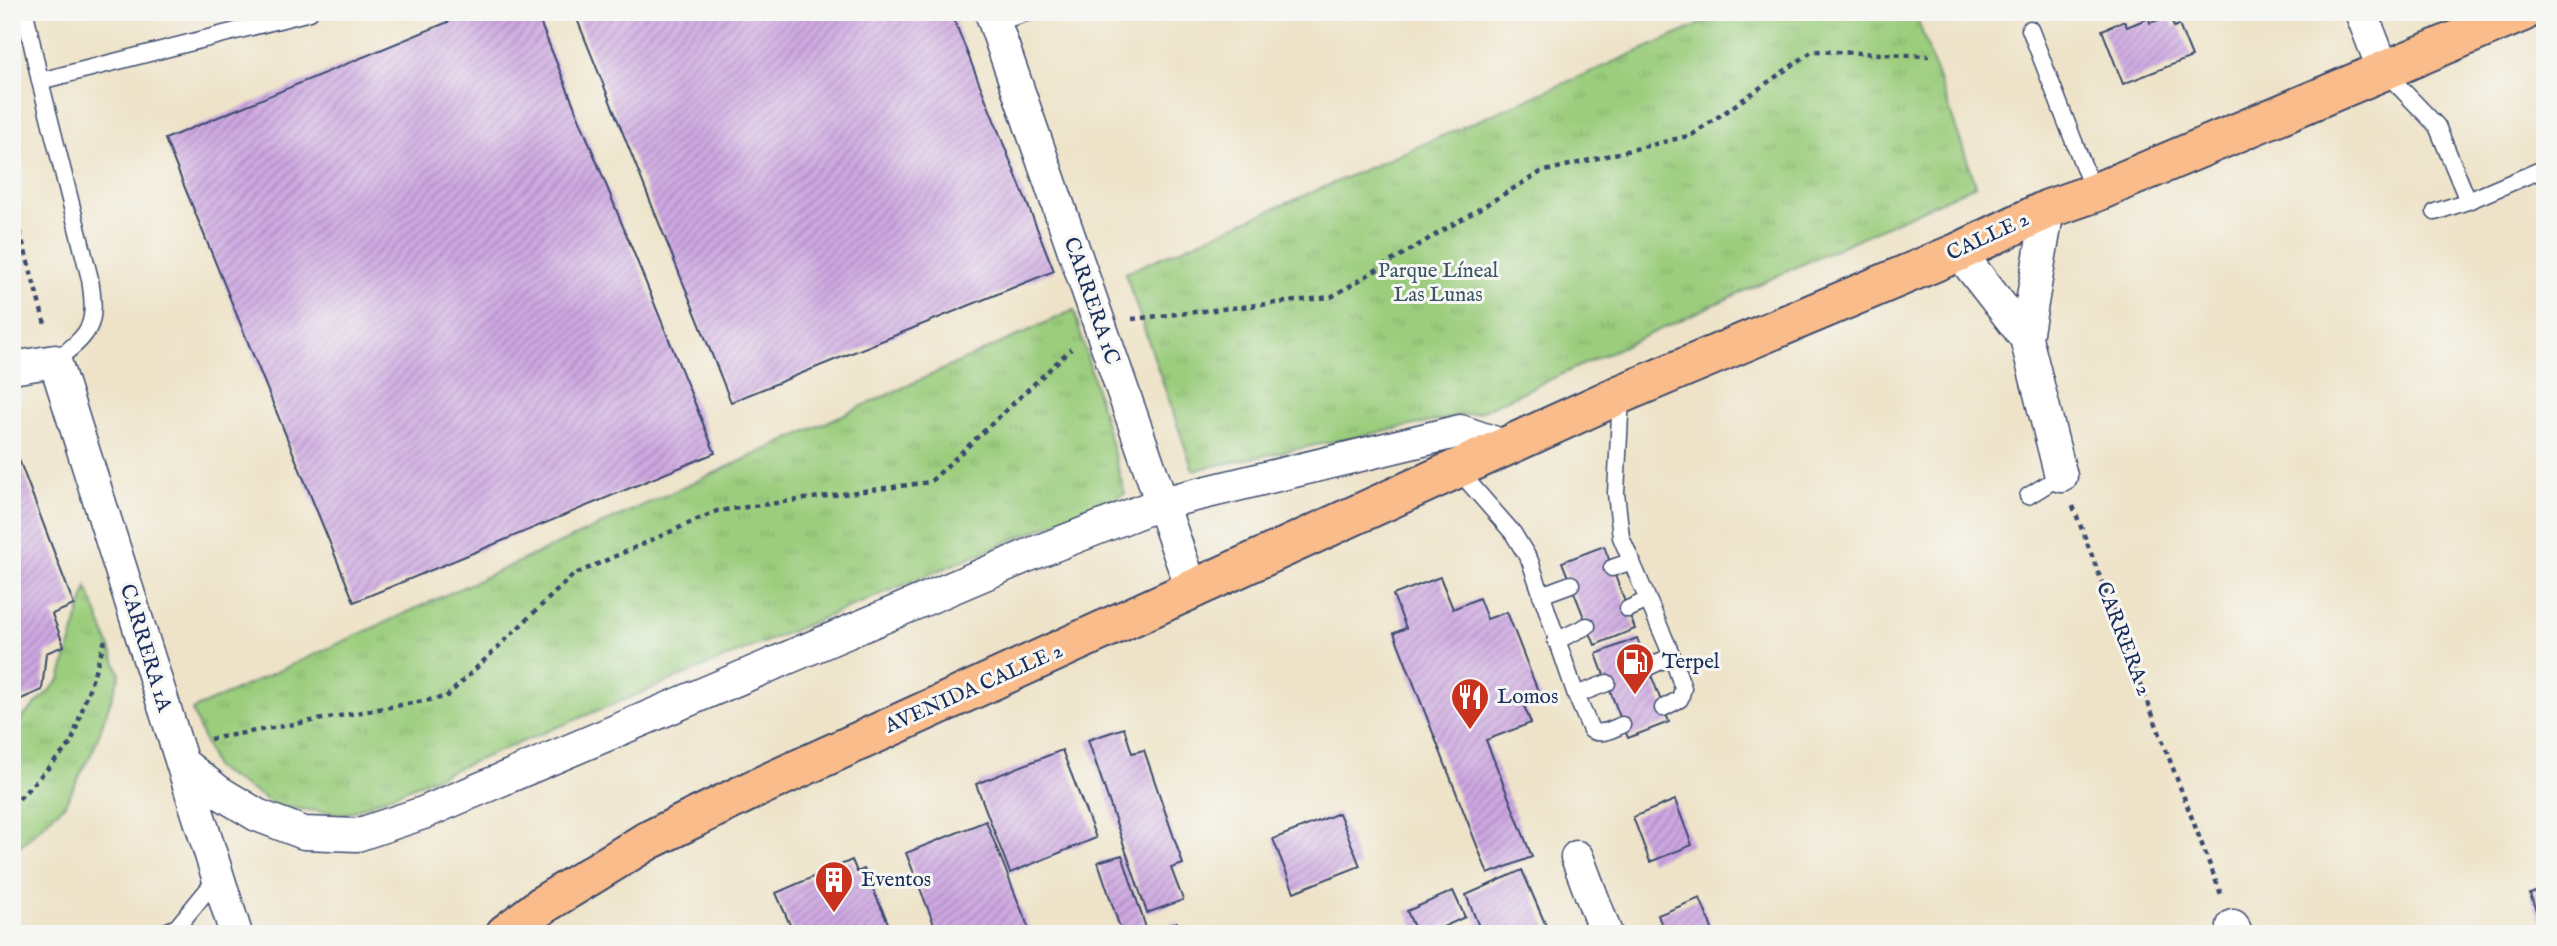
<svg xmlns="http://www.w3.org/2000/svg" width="2557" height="946" font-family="'IM FELL English',serif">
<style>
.park{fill:url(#park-tufts);stroke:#5b7e6e;stroke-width:2}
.building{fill:url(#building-hatch)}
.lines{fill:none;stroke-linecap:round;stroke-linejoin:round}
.service-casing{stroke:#3b4a6e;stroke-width:19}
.minor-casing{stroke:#3b4a6e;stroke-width:35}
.primary-casing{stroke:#3b4a6e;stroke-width:42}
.path{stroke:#3b4a6e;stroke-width:4.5;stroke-dasharray:5 5;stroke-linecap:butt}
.service{stroke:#fff;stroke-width:16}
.minor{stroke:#fff;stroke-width:32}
.primary{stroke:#f9bc8a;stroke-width:38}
.labels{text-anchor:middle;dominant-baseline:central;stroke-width:6;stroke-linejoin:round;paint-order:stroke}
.street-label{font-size:21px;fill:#1b2f5e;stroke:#f6f6f2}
.park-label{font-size:21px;fill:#3b5666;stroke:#f6f6f2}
.poi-label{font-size:21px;fill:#1b2f5e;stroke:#f6f6f2;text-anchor:start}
</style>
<defs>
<pattern id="park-tufts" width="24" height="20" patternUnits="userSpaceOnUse" patternTransform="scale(1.75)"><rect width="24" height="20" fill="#9bcd7d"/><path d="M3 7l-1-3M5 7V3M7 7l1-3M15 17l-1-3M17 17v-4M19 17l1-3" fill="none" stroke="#85b06e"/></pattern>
<pattern id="building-hatch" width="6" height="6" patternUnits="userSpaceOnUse" patternTransform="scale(1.75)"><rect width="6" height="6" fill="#cea7e1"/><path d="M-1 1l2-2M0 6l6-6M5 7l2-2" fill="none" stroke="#a688ba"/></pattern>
</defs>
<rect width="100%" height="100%" fill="#f6f6f2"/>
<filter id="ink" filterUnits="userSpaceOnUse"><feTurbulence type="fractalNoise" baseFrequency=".0143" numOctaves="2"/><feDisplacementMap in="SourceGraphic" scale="14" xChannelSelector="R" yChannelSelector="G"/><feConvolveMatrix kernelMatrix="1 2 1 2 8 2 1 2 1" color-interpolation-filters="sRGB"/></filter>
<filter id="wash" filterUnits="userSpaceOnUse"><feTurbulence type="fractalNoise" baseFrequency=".00686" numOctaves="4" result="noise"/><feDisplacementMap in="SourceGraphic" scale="28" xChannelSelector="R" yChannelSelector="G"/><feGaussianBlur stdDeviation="1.57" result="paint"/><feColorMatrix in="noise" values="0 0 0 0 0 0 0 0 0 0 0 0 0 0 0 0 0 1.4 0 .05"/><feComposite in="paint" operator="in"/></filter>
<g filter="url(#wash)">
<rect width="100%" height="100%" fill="#eee3c8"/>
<!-- park -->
<path class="park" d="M1729 12H1915L1976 185 1479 412 1193 470 1125 273Z
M1074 310 1125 494 346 814 279 807 215 768 192 710Z
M87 587 120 674 94 748 65 804 12 854V728L60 680Z"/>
<g id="blocks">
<!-- building -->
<path class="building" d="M472 12H536L715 453 354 602 165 139Z
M579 12H951L1054 271 731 402 575 14Z
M2169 16 2174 27 2179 25 2192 57 2123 84 2102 30 2124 21 2127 27 2149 18 2150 23Z
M12 441 74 605 52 614 64 646 46 653 42 690 12 703Z
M1604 546 1635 629 1595 645 1562 562Z
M1440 577 1453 609 1479 598 1487 619 1507 612 1541 699 1524 706 1531 723 1486 740 1532 857 1488 874 1394 633 1406 628 1393 595Z
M1637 638 1669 722 1628 738 1596 654Z
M1124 728 1132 753 1144 750 1183 864 1171 868 1183 900 1147 913 1088 740Z
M1062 750 1096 838 1010 873 976 784Z
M1675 800 1692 845 1650 862 1633 817Z
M1339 813 1360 866 1294 892 1273 839Z
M986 821 1031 934H938L906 853Z
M1122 855 1148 934H1122L1098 862Z
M852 860 857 872 864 869 893 934H794L776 893Z
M1522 870 1547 928 1535 934H1482L1466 895Z
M2545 888V919L2540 921 2530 894Z
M1453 891 1465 917 1428 934H1417L1407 911Z
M1700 898 1714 934H1665L1658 915Z
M1177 922 1180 934H1151L1150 931Z"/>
</g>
</g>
<g filter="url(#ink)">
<use href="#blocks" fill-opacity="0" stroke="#3b4a6e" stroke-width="2"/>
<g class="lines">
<defs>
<path id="service" d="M25 12 40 81 90 279C97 326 92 332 55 361
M994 23 1029 12
M2030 29 2094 193
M2384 71 2437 126 2468 201 2435 212
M40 81 310 12
M2468 201 2545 168
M1621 396 1616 493 1621 537 1672 656 1683 688 1680 699 1663 708
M1458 470 1513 533 1530 561 1576 695 1591 730C1601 736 1612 729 1622 725
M2028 496 2061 476
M1612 568 1632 561
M1541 595 1571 584
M1628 609 1648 600
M1556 641 1587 626
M1648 667 1672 656
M1576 695 1607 683
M161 934 177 927 218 877"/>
<path id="minor" d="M991 12 1192 590
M2361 12 2384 71
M2048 209 2026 338 2061 476
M1959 252 2026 338
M12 368 55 361 236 934
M182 763 219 792 257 815 304 833 357 835 423 813 1029 555 1162 503 1460 431 1504 446
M1577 857 1606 934
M2233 926 2236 934"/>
<path id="primary" d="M505 934 544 904 647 841 752 790 1621 394 1959 252 2048 209 2094 193 2523 12"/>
</defs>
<!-- service casing -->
<use href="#service" class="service-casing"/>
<!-- minor casing -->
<use href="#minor" class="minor-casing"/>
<!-- primary casing -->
<use href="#primary" class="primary-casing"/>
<!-- path -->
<path class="path" d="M12 203 46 328
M1132 319 1331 297 1541 172 1692 135 1813 51 1929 56
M2073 506 2222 897
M210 739 446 697 573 575 717 511 930 482 1071 349
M12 806 71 744 106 637"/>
<!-- service -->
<use href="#service" class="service"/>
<!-- minor -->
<use href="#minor" class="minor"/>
<!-- primary -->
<use href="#primary" class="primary"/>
</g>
</g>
<!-- icons -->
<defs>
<symbol id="fuel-pin" viewBox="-11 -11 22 30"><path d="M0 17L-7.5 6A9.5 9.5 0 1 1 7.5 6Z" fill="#c8321e" stroke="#f6f6f2"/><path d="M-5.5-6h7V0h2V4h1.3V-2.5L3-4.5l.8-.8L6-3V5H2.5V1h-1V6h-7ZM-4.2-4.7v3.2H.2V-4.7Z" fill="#fff"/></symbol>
<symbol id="restaurant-pin" viewBox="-11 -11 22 30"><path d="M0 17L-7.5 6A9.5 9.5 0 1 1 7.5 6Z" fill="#c8321e" stroke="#f6f6f2"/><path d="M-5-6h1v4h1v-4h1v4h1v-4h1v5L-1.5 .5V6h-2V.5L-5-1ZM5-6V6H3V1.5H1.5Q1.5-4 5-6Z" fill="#fff"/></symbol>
<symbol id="building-pin" viewBox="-11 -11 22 30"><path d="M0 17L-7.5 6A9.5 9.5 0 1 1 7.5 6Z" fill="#c8321e" stroke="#f6f6f2"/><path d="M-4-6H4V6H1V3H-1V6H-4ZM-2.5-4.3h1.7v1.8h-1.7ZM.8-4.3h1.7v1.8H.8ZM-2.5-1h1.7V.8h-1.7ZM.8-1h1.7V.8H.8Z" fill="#fff"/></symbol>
</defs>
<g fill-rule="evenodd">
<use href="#fuel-pin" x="1613" y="640" width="44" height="60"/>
<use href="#restaurant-pin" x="1448" y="675" width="44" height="60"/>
<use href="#building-pin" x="812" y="858" width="44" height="60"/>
</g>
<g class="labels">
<!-- street labels -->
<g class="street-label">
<text transform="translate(1988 237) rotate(-25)">CALLE 2</text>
<text transform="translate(1091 301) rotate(71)">CARRERA 1C</text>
<text transform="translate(2123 639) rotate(69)">CARRERA 2</text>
<text transform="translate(145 648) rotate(73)">CARRERA 1A</text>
<text transform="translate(974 689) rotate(-24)">AVENIDA CALLE 2</text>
</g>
<!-- park labels -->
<g class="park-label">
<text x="1438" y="271">Parque Líneal<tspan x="1438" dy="24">Las Lunas</tspan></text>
</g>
<!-- poi labels -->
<g class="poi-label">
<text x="1662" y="662">Terpel</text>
<text x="1497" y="697">Lomos</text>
<text x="861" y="880">Eventos</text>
</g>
</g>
<!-- margin -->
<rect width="2557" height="946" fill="none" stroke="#f6f6f2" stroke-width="42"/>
</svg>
